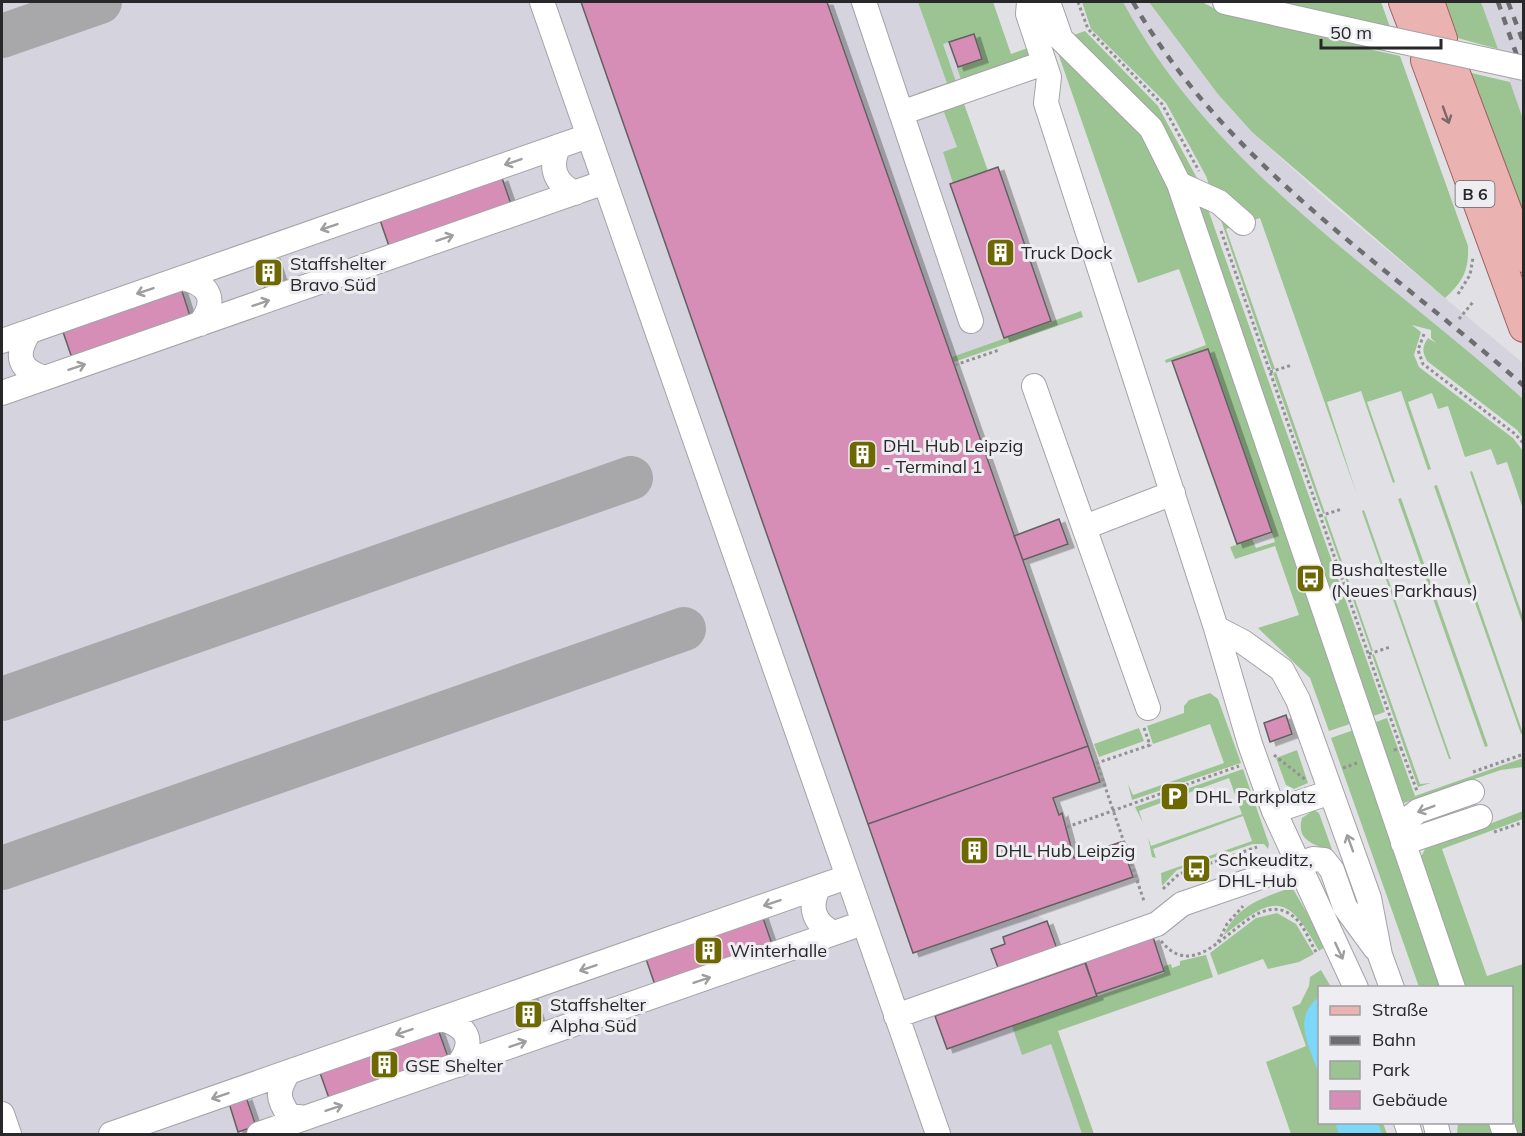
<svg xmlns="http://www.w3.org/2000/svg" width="1525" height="1136" font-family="Mulish,sans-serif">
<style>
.built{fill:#d4d3de}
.green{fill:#9cc492}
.water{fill:#7bd8fa}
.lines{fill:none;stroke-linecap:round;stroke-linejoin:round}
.taxiway{stroke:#a8a8aa;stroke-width:44}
.building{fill:#d68eb6;stroke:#646062;stroke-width:1.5;filter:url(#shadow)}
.minor-casing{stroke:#a3a3a7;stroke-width:26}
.major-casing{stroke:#9d6260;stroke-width:32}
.path{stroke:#929195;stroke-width:3;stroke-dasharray:3 3;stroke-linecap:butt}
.minor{stroke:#fff;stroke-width:24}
.major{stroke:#eab3b1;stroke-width:30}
.rail{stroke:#6e6e70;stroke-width:4.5;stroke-dasharray:8 8;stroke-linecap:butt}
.minor-bridge-casing{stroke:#a3a3a7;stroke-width:26;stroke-linecap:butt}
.minor-bridge{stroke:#fff;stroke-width:24}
.oneway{stroke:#7f6666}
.oneway2{stroke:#9e9e9f}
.labels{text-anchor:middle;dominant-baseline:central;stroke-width:6;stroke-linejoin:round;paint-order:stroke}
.shield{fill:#eeeef2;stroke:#636365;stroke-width:1.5}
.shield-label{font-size:16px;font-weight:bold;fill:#282729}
.poi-label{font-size:18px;fill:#282729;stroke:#eeeef2;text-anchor:start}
</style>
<defs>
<filter id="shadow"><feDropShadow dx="6" dy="3.5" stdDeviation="0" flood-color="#0004"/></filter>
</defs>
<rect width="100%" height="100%" fill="#e1e1e5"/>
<!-- built -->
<path class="built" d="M2 2H935L974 34 982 59 962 82 963 101 987 170 998 167 1051 321 952 357 1100 782 1054 798 1059 814 1062 813 1074 858 1121 842 1133 878 1032 912 1047 921 999 970 997 968 992 969 1001 992 1085 963 1097 996 1012 1026 1051 1044 1082 1134H2Z
M1107 2H1149L1217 93 1252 132 1327 200 1523 363V408L1227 151Z
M1481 2H1523V119L1510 82Z"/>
<!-- green -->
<path class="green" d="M918 2H993L1011 54 1033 46 1037 56 962 82 957 68 982 59 973 34 943 44 957 85 919 96 918 93 947 83Z
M1082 2H1123C1214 171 1385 274 1523 399V438L1517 430 1427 361C1422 351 1422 347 1428 338L1436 343 1431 338V330L1412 325 1421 332 1414 355 1419 367 1513 438 1523 451V509L1507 462 1497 465 1491 449 1465 457 1448 406 1438 409 1432 393 1408 402 1431 469 1428 470 1401 391 1367 402 1395 482 1393 483 1361 391 1327 402 1357 495 1260 218 1226 229 1275 369 1272 370 1206 176 1166 103 1091 29Z
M1149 2H1202L1217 10 1263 23 1366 45 1369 49 1400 56 1468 246C1469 270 1463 282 1445 298L1252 132 1217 93Z
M1267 2H1381L1390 27 1355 18 1354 21Z
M1438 2H1481L1498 49 1450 36Z
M1085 31 1158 106 1197 178 1385 712 1329 731 1310 678 1258 628 1299 615 1275 546 1235 559 1230 547 1252 539 1256 548 1275 542 1208 349 1166 363 1165 360 1206 345 1179 269 1138 283 1057 50 1048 52 1046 45Z
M1463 71 1510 82 1523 119V230Z
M963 101 988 171 953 183 943 152 957 147 944 112 920 120 919 116Z
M1081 311 1083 317 954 362 952 357Z
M1276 372 1325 513 1323 514 1273 373Z
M1472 471 1523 617V625L1470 472Z
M1437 485 1523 733 1521 734 1434 486Z
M1401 498 1488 746 1485 747 1398 499Z
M1364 510 1451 759H1449L1362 511Z
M1326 516 1373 651H1371L1324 517Z
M1374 654 1420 784 1431 783 1418 787 1372 655Z
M1210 693 1218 699 1241 763 1132 800 1128 784 1133 795 1224 763 1210 724 1153 744 1147 726 1184 713V706L1189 700Z
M1387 718 1415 796 1523 758V767L1501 770 1392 807 1443 987H1419L1331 738Z
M1139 728 1144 741 1099 757 1094 744Z
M1297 750 1308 783 1294 789 1286 785 1276 758Z
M1243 769 1269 844 1268 849 1264 844H1253L1177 870 1162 886 1161 873 1252 841 1243 816 1153 849 1156 858 1152 857 1148 837 1151 846 1242 814 1229 778 1139 811 1143 823 1135 807Z
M1314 810 1319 813 1334 855C1319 843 1295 844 1302 818Z
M1523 811V819L1442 849 1487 976 1523 964V1134H1518L1512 1118V988L1464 987 1420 859 1425 849 1430 847Z
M1292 887 1326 946 1319 951C1287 892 1274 895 1224 935 1237 905 1263 898 1292 887Z
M1277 913 1296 924 1314 954 1299 962 1268 969 1263 959 1218 975 1210 953 1256 918Z
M1206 955 1213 977 1058 1031 1094 1134H1082L1051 1044 1022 1055 1012 1026 1164 973V966L1171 964 1172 968 1180 965V961Z
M1321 970 1331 987 1320 988V1122L1383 1123 1387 1134H1291L1266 1062 1306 1046 1292 1007 1300 1004 1309 986 1310 977Z
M1458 1122 1490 1123 1494 1134H1457Z"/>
<!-- water -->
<path class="water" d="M1319 997V1075C1310 1046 1291 1019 1319 997Z
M1335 1123H1378L1382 1134H1339Z"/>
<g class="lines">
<!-- taxiway -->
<path class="taxiway" d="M2 36 100 2
M2 699 631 478
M2 868 684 629"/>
</g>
<!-- building -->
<path class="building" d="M581 2H827L1088 746 868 824Z
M974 34 982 59 958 67 949 42Z
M998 167 1051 321 1004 338 950 184Z
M502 178 512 207 390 249 380 220Z
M274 256 283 284 266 291 255 262Z
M181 288 191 319 73 361 62 329Z
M1208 349 1272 532 1237 544 1172 361Z
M1059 519 1068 544 1023 560 1014 536Z
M1286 715 1292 734 1270 742 1264 723Z
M1088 746 1100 782 1053 798 1059 815 1062 813 1074 858 1121 842 1133 877 913 953 868 824Z
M762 915 772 944 656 988 645 956Z
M1047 921 1057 949 999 970 991 949 1005 944 1003 937Z
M1153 937 1164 971 1096 994 1085 961Z
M1085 963 1097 996 947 1049 935 1016Z
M532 996 541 1025 525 1031 516 1002Z
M438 1029 449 1060 330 1101 319 1070Z
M246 1097 256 1126 238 1132 229 1103Z"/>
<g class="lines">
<defs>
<path id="minor" d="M542 2 938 1134
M864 2 971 321
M1029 2 1028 14 1049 77 1046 103 1216 628 1243 642 1282 670 1298 700 1369 898 1380 955 1392 988
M1048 2 1061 39 1151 128 1179 184 1453 988
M1225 2 1390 39
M901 113 1044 63
M559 146C549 166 554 183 575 193
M1179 184 1219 202 1243 223
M183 278C211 285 217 301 200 324
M29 332C15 355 18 370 45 378
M2 341 588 136
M1034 386 1148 708
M2 393 605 182
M1085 527 1173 493
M1216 628 1250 744 1274 811 1356 988
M1274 811 1331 792
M1403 843V823L1418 811 1472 792
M1403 843 1480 817
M819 887C808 907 814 924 834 933
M896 1016 1157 924 1182 904 1313 859 1324 860 1332 870 1345 907 1375 948
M442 1019C469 1027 475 1042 458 1065
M288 1073C277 1090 277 1099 289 1115L304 1118
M2 1114 9 1134
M1406 1122 1410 1134
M1435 1122 1438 1134
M1501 1122 1505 1134
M111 1134 847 877
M259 1134 863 923"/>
<path id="major" d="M1404 2 1416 33
M1429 2 1442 39
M1426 60 1524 327
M1452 66 1524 257"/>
</defs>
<!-- minor casing -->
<use href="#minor" class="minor-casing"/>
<!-- major casing -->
<use href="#major" class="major-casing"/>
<!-- path -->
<path class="path" d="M1078 2 1088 29 1162 104 1199 171
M1221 231 1401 748 1391 751
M1458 294 1470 275 1473 258
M1459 319 1473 302
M1424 334 1418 350 1423 364 1515 434 1524 444
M955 365 999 350
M1270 372 1292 365
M1320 516 1342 509
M1369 654 1390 647
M1144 728 1150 745 1097 763 1144 901
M1401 748 1417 791
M1274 755 1306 780
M1343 768 1357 763
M1473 772 1524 754
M1067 827 1239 766
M1494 832 1524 822
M1163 889 1179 874 1257 847
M1161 941C1206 996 1249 879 1294 917 1304 925 1309 940 1316 952
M1218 942 1227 924 1243 906"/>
<!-- minor -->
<use href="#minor" class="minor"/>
<!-- major -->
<use href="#major" class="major"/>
<!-- rail -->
<path class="rail" d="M1133 2C1225 164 1387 265 1524 386
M1498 2 1517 56
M1508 2 1524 44"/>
<defs>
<path id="minor-bridge" d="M1390 39 1524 68"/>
</defs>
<!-- minor-bridge casing -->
<use href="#minor-bridge" class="minor-bridge-casing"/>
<!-- minor-bridge -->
<use href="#minor-bridge" class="minor-bridge"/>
</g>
<!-- one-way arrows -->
<defs><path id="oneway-shaft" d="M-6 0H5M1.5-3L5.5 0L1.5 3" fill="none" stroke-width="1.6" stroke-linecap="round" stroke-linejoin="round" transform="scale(1.5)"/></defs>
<use class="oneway" href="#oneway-shaft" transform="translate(1446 115) rotate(70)"/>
<g class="oneway2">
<use href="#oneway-shaft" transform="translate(513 162) rotate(161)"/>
<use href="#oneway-shaft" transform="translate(329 227) rotate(161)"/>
<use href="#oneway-shaft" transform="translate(445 238) rotate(-19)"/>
<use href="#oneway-shaft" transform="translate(145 291) rotate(161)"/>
<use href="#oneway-shaft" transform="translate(261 303) rotate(-19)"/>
<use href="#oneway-shaft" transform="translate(77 367) rotate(-19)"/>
<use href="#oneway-shaft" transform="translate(1426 809) rotate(159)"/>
<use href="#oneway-shaft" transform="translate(1350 843) rotate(-110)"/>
<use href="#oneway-shaft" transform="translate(772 903) rotate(161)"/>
<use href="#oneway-shaft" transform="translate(1339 951) rotate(65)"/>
<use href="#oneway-shaft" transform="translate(588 968) rotate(161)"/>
<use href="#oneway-shaft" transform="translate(702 980) rotate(-19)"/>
<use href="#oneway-shaft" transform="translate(404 1032) rotate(161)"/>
<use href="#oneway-shaft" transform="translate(518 1044) rotate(-19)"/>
<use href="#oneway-shaft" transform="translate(220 1096) rotate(161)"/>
<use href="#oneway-shaft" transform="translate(334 1108) rotate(-19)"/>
</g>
<!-- icons -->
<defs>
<symbol id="building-square" viewBox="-11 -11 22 22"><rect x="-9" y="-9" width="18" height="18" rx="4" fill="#6d6801" stroke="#eeeef2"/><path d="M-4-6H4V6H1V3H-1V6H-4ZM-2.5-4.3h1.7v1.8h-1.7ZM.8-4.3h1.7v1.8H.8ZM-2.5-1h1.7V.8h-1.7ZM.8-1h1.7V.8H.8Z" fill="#fff"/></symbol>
<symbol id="bus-square" viewBox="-11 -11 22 22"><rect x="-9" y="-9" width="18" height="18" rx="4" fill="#6d6801" stroke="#eeeef2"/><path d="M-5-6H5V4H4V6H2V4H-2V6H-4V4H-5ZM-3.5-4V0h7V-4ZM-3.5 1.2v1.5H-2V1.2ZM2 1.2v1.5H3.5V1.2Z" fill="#fff"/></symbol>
<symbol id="parking-square" viewBox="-11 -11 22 22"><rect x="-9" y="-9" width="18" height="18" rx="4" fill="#6d6801" stroke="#eeeef2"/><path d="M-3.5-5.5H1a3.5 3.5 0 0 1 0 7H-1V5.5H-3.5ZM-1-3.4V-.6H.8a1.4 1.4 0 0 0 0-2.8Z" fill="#fff"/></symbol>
</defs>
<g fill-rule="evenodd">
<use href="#building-square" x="984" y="236" width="33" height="33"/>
<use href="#building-square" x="252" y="256" width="33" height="33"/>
<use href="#building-square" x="846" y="438" width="33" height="33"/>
<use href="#bus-square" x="1294" y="562" width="33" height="33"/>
<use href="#parking-square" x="1158" y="780" width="33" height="33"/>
<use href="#building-square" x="958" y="834" width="33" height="33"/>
<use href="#bus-square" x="1180" y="852" width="33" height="33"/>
<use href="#building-square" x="692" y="934" width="33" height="33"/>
<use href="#building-square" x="512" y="998" width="33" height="33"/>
<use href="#building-square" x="368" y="1048" width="33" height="33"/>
</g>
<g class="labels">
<!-- shield labels -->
<rect class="shield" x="1455.5" y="181" width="39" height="26" rx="4.5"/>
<g class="shield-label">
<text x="1475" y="194">B 6</text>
</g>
<!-- poi labels -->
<g class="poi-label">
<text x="1021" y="252">Truck Dock</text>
<text x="290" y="263">Staffshelter<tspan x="290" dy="21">Bravo Süd</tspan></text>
<text x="883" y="445">DHL Hub Leipzig<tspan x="883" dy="21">- Terminal 1</tspan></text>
<text x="1331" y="569">Bushaltestelle<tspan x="1331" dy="21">(Neues Parkhaus)</tspan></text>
<text x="1195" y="796">DHL Parkplatz</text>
<text x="995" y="850">DHL Hub Leipzig</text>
<text x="1218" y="859">Schkeuditz,<tspan x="1218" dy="21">DHL-Hub</tspan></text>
<text x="730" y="950">Winterhalle</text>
<text x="550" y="1004">Staffshelter<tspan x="550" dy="21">Alpha Süd</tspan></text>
<text x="405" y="1065">GSE Shelter</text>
</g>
</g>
<!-- border -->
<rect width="1525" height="1136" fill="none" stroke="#282729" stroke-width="6"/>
<!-- legend -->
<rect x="1318" y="986" width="195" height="138" fill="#eeeef2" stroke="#9f9ea2" stroke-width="1.5"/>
<rect x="1330" y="1006" width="30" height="9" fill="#eab3b1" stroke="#9f9ea2" stroke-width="1.5"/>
<text x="1372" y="1016" font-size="18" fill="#282729">Straße</text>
<rect x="1330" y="1036" width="30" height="9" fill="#6e6e70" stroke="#9f9ea2" stroke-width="1.5"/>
<text x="1372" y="1046" font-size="18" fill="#282729">Bahn</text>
<rect x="1330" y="1061" width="30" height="18" fill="#9cc492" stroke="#9f9ea2" stroke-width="1.5"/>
<text x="1372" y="1076" font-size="18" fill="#282729">Park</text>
<rect x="1330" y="1091" width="30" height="18" fill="#d68eb6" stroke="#9f9ea2" stroke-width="1.5"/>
<text x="1372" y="1106" font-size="18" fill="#282729">Gebäude</text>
<!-- scale -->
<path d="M1321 39v9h120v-9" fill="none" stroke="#282729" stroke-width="3"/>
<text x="1330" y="39" font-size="18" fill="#282729" stroke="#eeeef2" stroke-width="4.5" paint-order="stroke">50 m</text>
</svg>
